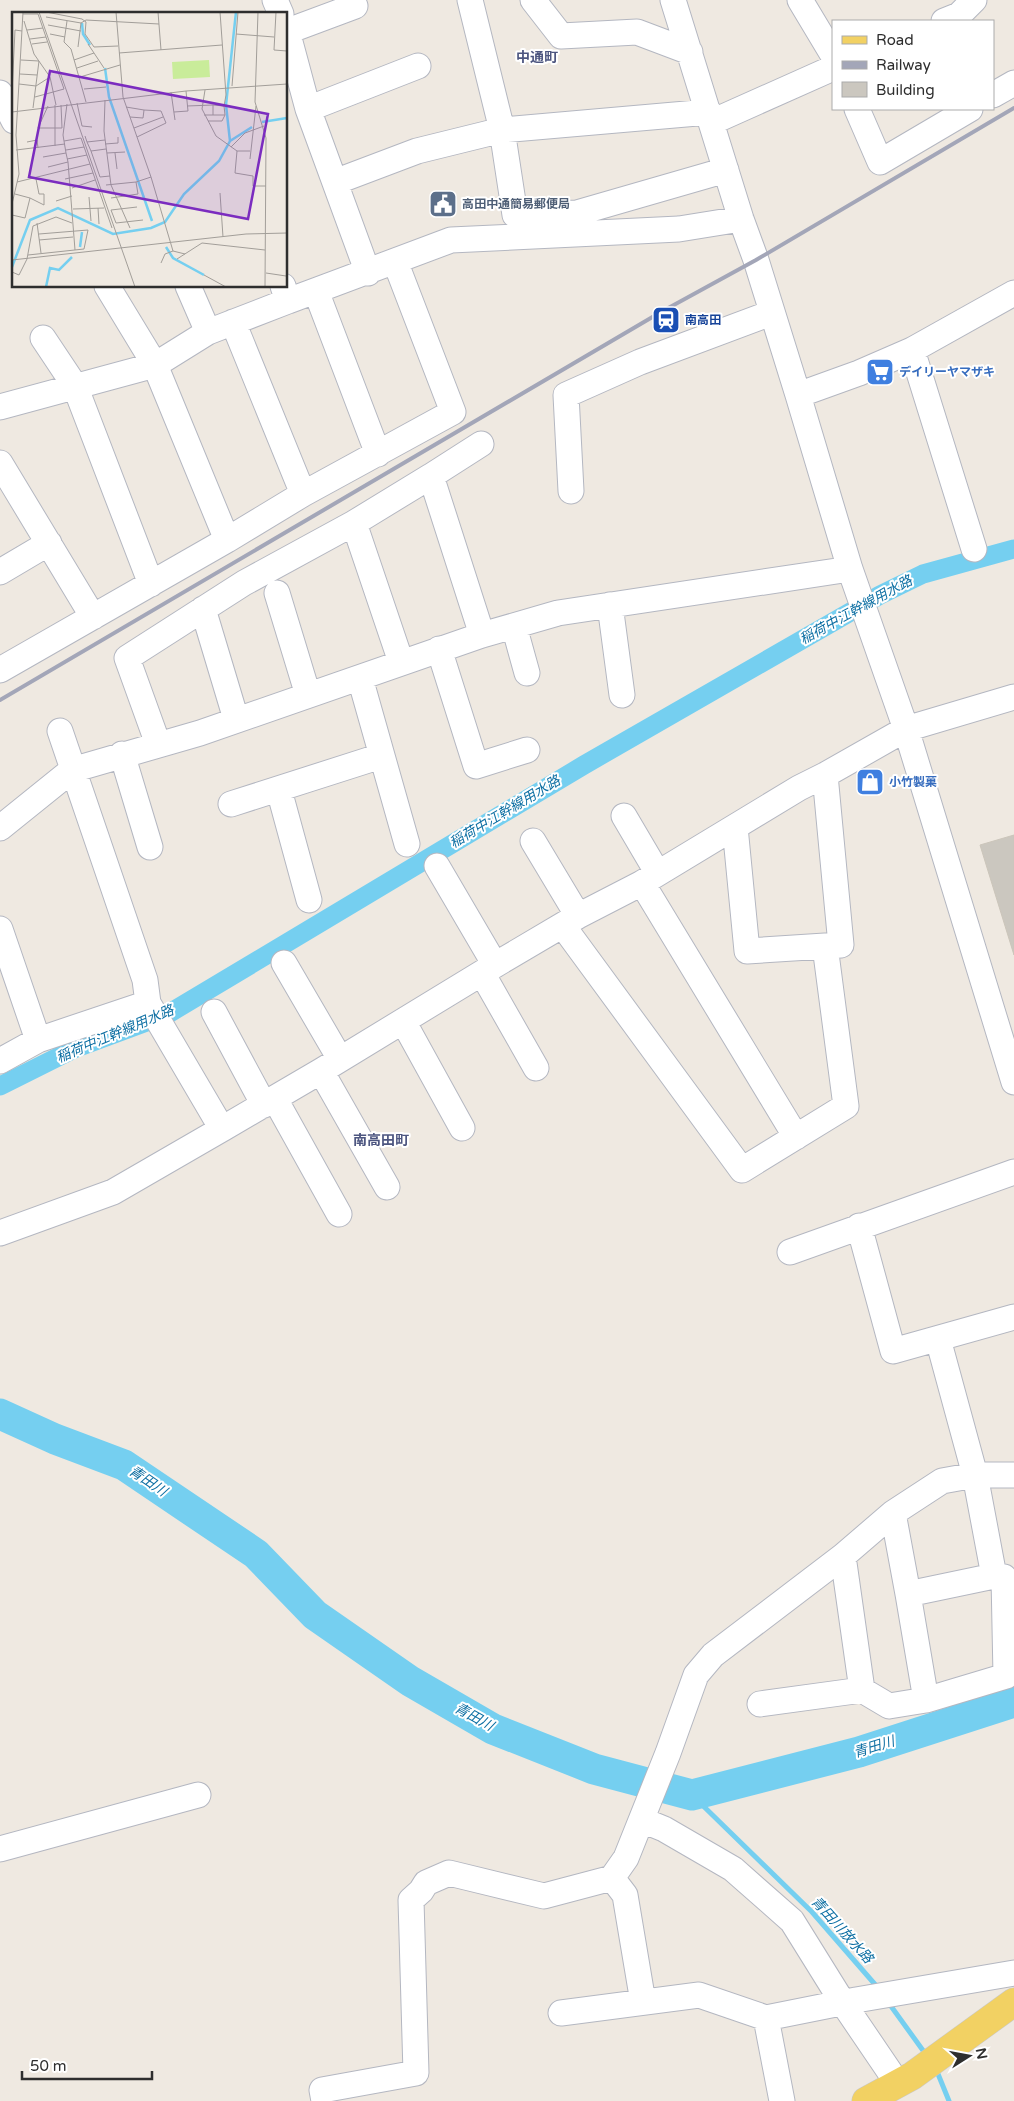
<svg xmlns="http://www.w3.org/2000/svg" width="1014" height="2101" font-family="'Varela Round','Noto Sans JP',sans-serif">
<style>
.lines{fill:none;stroke-linecap:round;stroke-linejoin:round}
.stream{stroke:#75cff0;stroke-width:5}
.canal{stroke:#75cff0;stroke-width:19}
.river{stroke:#75cff0;stroke-width:31}
.building{fill:#cbc7bf;stroke:#cbc5ba}
.minor-casing{stroke:#b4b7c1;stroke-width:27}
.major-casing{stroke:#c9c9c9;stroke-width:29}
.minor{stroke:#fff;stroke-width:25}
.major{stroke:#f2d163;stroke-width:28}
.rail{stroke:#a3a6b8;stroke-width:4}
.labels{text-anchor:middle;dominant-baseline:central;stroke-width:4;stroke-linejoin:round;paint-order:stroke}
.service-label{font-size:12px;font-weight:bold;fill:#4e5e75;stroke:#fff;text-anchor:start}
.transit-label{font-size:12px;font-weight:bold;fill:#164399;stroke:#fff;text-anchor:start}
.shop-label{font-size:12px;font-weight:bold;fill:#366cbe;stroke:#fff;text-anchor:start}
.neighbourhood-label{font-size:14px;font-weight:bold;fill:#4d5680;stroke:#fff}
.water-label{font-size:14px;font-style:italic;fill:#0d6fa3;stroke:#fff}
.inset-river{fill:none;stroke:#75cff0;stroke-width:2.5}
.inset-road{fill:none;stroke:#a29e99;stroke-width:1}
.view{fill:#7b2cbf;fill-opacity:0.15;stroke:#7b2cbf;stroke-width:2.5}
.inset-edge{fill:none;stroke:#2e2e2e;stroke-width:2.5}
</style>
<rect width="100%" height="100%" fill="#efe9e1"/>
<g class="lines">
<!-- stream -->
<path class="stream" d="M692 1795 812 1912 879 1989
M888 2002 927 2056
M936 2069 949 2101"/>
<!-- canal -->
<path class="canal" d="M0 1086 76 1048 168 1014 584 765 880 595 923 574 1014 549"/>
<!-- river -->
<path class="river" d="M0 1414 55 1439 124 1465 256 1554 315 1615 410 1681 493 1729 594 1769 692 1795 859 1752 1014 1702"/>
</g>
<!-- building -->
<path class="building" d="M1014 835V955L980 845Z"/>
<g class="lines">
<defs>
<path id="minor" d="M275 0 281 14
M470 0 502 130 515 215 577 213 726 170
M533 0 561 36 637 32 690 52
M673 0 741 219 756 260 798 395 850 569 906 729 1014 1082
M800 0 833 55
M944 21 959 15 974 0
M286 27 308 109 368 273
M288 31 355 6 352 0
M0 93 14 121
M993 95 1014 83
M308 109 418 66
M857 109 880 162 970 109
M712 122 833 68
M335 182 417 151 502 130 709 112
M107 286 155 365 227 540
M188 286 208 332 288 301
M283 286 288 301 451 240 679 229 741 219
M316 291 378 454
M233 322 303 494
M43 338 75 386 151 584
M912 350 974 549
M798 395 859 373 912 350 1014 293
M0 407 155 365 208 332
M481 444 431 476 482 635
M0 463 93 617
M571 491 566 395 640 362 771 313
M0 572 49 543
M277 593 308 695
M610 605 622 695
M203 609 236 719
M514 626 527 673
M439 649 476 766 527 750
M401 662 354 523 431 476
M0 670 227 540 303 494 453 412 395 261
M360 678 407 844
M158 744 127 658 244 583 354 523
M122 754 150 847
M825 775 841 945 825 946
M279 790 309 900
M231 804 381 756
M624 816 657 872
M0 828 72 770 200 733 482 635 558 613 850 569
M533 841 578 916
M437 866 495 965
M642 883 796 1137
M563 926 742 1170 846 1106 825 946 747 951 735 827
M0 929 38 1040 148 1003 145 980 60 731
M284 963 340 1059
M482 973 536 1068
M148 1003 222 1129 321 1071 495 965 578 916 642 883 799 788 825 775 906 729 1014 697
M214 1012 264 1105
M403 1021 462 1128
M0 1061 38 1040
M321 1071 387 1187
M275 1099 339 1214
M859 1226 893 1351 1014 1317
M0 1233 113 1192 222 1129
M790 1252 1014 1172
M893 1513 908 1594 994 1576 975 1475 938 1339
M843 1556 862 1690 889 1706 926 1700
M908 1594 926 1700 1006 1676 1004 1577 994 1576
M760 1704 862 1690
M642 1820 664 1829 733 1869 792 1921 843 2003 898 2084
M0 1849 198 1795
M612 1878 625 1895 643 2002
M561 2013 699 1995 766 2018 856 2000 1014 1973
M766 2018 782 2101
M324 2101 322 2090 416 2073 411 1900 421 1891 426 1883 449 1873 544 1896 612 1878 626 1858 668 1753 696 1675 713 1655 843 1556 893 1513 942 1481 975 1475H1014"/>
<path id="major" d="M866 2101 912 2076 1014 2002"/>
</defs>
<!-- minor casing -->
<use href="#minor" class="minor-casing"/>
<!-- major casing -->
<use href="#major" class="major-casing"/>
<!-- minor -->
<use href="#minor" class="minor"/>
<!-- major -->
<use href="#major" class="major"/>
<!-- rail -->
<path class="rail" d="M0 700 661 312 756 260 1014 108"/>
</g>
<!-- icons -->
<defs>
<symbol id="civic-square" viewBox="-11 -11 22 22"><rect x="-9" y="-9" width="18" height="18" rx="4" fill="#5c6f8a" stroke="#fff"/><path d="M-.6-6.5H3V-4.5H.6V-3L4-1V1h2V6H-6V1h2V-1L-.6-3ZM-1.2 2.5V6h2.4V2.5Z" fill="#fff"/></symbol>
<symbol id="station-square" viewBox="-11 -11 22 22"><rect x="-9" y="-9" width="18" height="18" rx="4" fill="#1a4fb4" stroke="#fff"/><path d="M-3-6H3Q5-6 5-4V2Q5 4 3 4L4.5 6H3L1.5 4h-3L-3 6H-4.5L-3 4Q-5 4-5 2V-4Q-5-6-3-6ZM-3.5-4v3h7v-3ZM-3.5 1v1.5H-2V1ZM2 1v1.5H3.5V1Z" fill="#fff"/></symbol>
<symbol id="supermarket-square" viewBox="-11 -11 22 22"><rect x="-9" y="-9" width="18" height="18" rx="4" fill="#3f7fe0" stroke="#fff"/><path d="M-6-5.5h2.5l.6 2H6L4.5 2H-2.5L-4.4-4H-6ZM-1.5 3.2a1.3 1.3 0 1 0 .1 0ZM3 3.2a1.3 1.3 0 1 0 .1 0Z" fill="#fff"/></symbol>
<symbol id="shop-square" viewBox="-11 -11 22 22"><rect x="-9" y="-9" width="18" height="18" rx="4" fill="#3f7fe0" stroke="#fff"/><path d="M-5-2.5h2.3a2.7 3.5 0 0 1 5.4 0H5L5.5 6h-11ZM-1.5-2.5h3a1.5 2.3 0 0 0-3 0Z" fill="#fff"/></symbol>
</defs>
<g fill-rule="evenodd">
<use href="#civic-square" x="427" y="188" width="32" height="32"/>
<use href="#station-square" x="650" y="304" width="32" height="32"/>
<use href="#supermarket-square" x="864" y="356" width="32" height="32"/>
<use href="#shop-square" x="854" y="766" width="32" height="32"/>
</g>
<g class="labels">
<!-- service labels -->
<g class="service-label">
<text x="462" y="204">高田中通簡易郵便局</text>
</g>
<!-- transit labels -->
<g class="transit-label">
<text x="685" y="320">南高田</text>
</g>
<!-- shop labels -->
<g class="shop-label">
<text x="899" y="372">デイリーヤマザキ</text>
<text x="889" y="782">小竹製菓</text>
</g>
<!-- neighbourhood labels -->
<g class="neighbourhood-label">
<text x="537" y="57">中通町</text>
<text x="381" y="1140">南高田町</text>
</g>
<!-- water labels -->
<g class="water-label">
<text transform="translate(856 610) rotate(-29)">稲荷中江幹線用水路</text>
<text transform="translate(505 812) rotate(-31)">稲荷中江幹線用水路</text>
<text transform="translate(115 1034) rotate(-23)">稲荷中江幹線用水路</text>
<text transform="translate(148 1481) rotate(34)">青田川</text>
<text transform="translate(474 1717) rotate(29)">青田川</text>
<text transform="translate(874 1747) rotate(-17)">青田川</text>
<text transform="translate(842 1930) rotate(48)">青田川放水路</text>
</g>
</g>
<!-- overview -->
<g transform="translate(12 12)">
<rect width="275" height="275" fill="#efe9e1"/>
<path d="M197 48 198 65 161 67 160 50Z" fill="#c9ec9a"/>
<path class="inset-river" d="M70 11 71 22 78 33M93 56 97 85 140 209M250 110 275 106M218 129 240 115M68 235 70 220M154 235 161 246 192 263M0 255 18 208 46 196 101 222 139 216 153 210 172 182 207 149 218 129 214 93 224 0M34 275 38 256 47 258 60 245"/>
<path class="inset-road" d="M27 0 123 275M34 0 70 7 74 10 73 22 82 35 106 34M104 0 111 85 139 165 124 170M146 0 149 38M208 0 214 83 212 94M246 0 243 90 254 126 253 275M264 0 262 38 275 39M11 2H26L52 77 23 85M34 5 69 11M12 9 22 42 38 65 44 93M55 9 52 30 59 37 74 90M36 13 69 19M15 18 31 16M38 22 53 25M224 22 262 25M18 27 34 25M20 32 35 30M76 32 92 56M66 35 69 11 74 8 147 12M107 41 210 33M9 48 27 49 21 96M62 48 82 41M65 56 86 49M8 62 25 63M68 65 108 53M7 72 24 74 38 65M220 74 226 0M72 77 94 75M193 78 190 97 204 124 225 139H238M159 80 163 108M0 81 3 18 10 19M93 88 92 119 99 173 118 216M65 91 70 114 80 115M201 93 212 94 213 103H201M36 94 26 116H50L49 93M175 94 201 93V103H192M114 95 132 98M0 100 174 79 275 72M162 100 176 99 174 79M118 105 131 106 132 98 149 99 154 111 125 125M196 109H210L213 103M122 116 151 105M73 124 75 130 93 128M52 129 69 126 100 216M15 130 25 128 26 136M75 130 79 139 94 137M93 132 106 131V125M43 134V93M219 135 233 121 252 114M4 138 53 132M54 138 72 135M79 139 88 165 98 164M225 139 223 161 241 164V174H254M95 141 113 140M103 141 105 157M31 145 54 141 51 123 55 92M55 147 75 143M238 147 244 94M56 150 63 238M36 155 56 150 54 141M139 165 161 239M53 167 81 161M5 170 78 152M94 173 124 170 126 182 99 186M60 176 83 168M208 181 211 225M77 185 79 209M18 186 32 193V182H27L24 167M44 189 60 184M0 192 7 162 4 123 11 0M125 195 99 198 104 211 131 208M86 196 87 212M61 197 92 196M0 203 13 206 18 186 3 182M25 211 29 241M27 228 61 225M16 243 72 237 76 218 27 222M165 247 190 231 253 238M0 248 234 222 275 221M149 251 153 242 161 239 173 242M0 260 7 263 15 247 21 214 44 205 60 211M254 261 274 264M192 263 214 275"/>
<path class="view" d="M38 59 256 102 236 207 17 165Z"/>
<rect width="275" height="275" class="inset-edge"/>
</g>
<!-- legend -->
<rect x="832" y="20" width="162" height="90" fill="#ffffff" stroke="#ababab"/>
<rect x="842" y="36" width="25" height="8" fill="#f2d163" stroke="#ababab"/>
<text x="876" y="45" font-size="15" fill="#2e2e2e">Road</text>
<rect x="842" y="61" width="25" height="8" fill="#a3a6b8" stroke="#ababab"/>
<text x="876" y="70" font-size="15" fill="#2e2e2e">Railway</text>
<rect x="842" y="82" width="25" height="15" fill="#cbc7bf" stroke="#ababab"/>
<text x="876" y="95" font-size="15" fill="#2e2e2e">Building</text>
<!-- north arrow -->
<g transform="translate(969 2056) rotate(79)" stroke="#ffffff" stroke-width="4" paint-order="stroke">
<path d="M0-4L9 19L0 12L-9 19Z" fill="#2e2e2e"/>
<text y="-8" font-size="14" font-weight="bold" text-anchor="middle" fill="#2e2e2e">N</text>
</g>
<!-- scale -->
<path d="M22 2071v8h130v-8" fill="none" stroke="#2e2e2e" stroke-width="2.5"/>
<text x="30" y="2071" font-size="15" fill="#2e2e2e" stroke="#ffffff" stroke-width="4" paint-order="stroke">50 m</text>
</svg>
